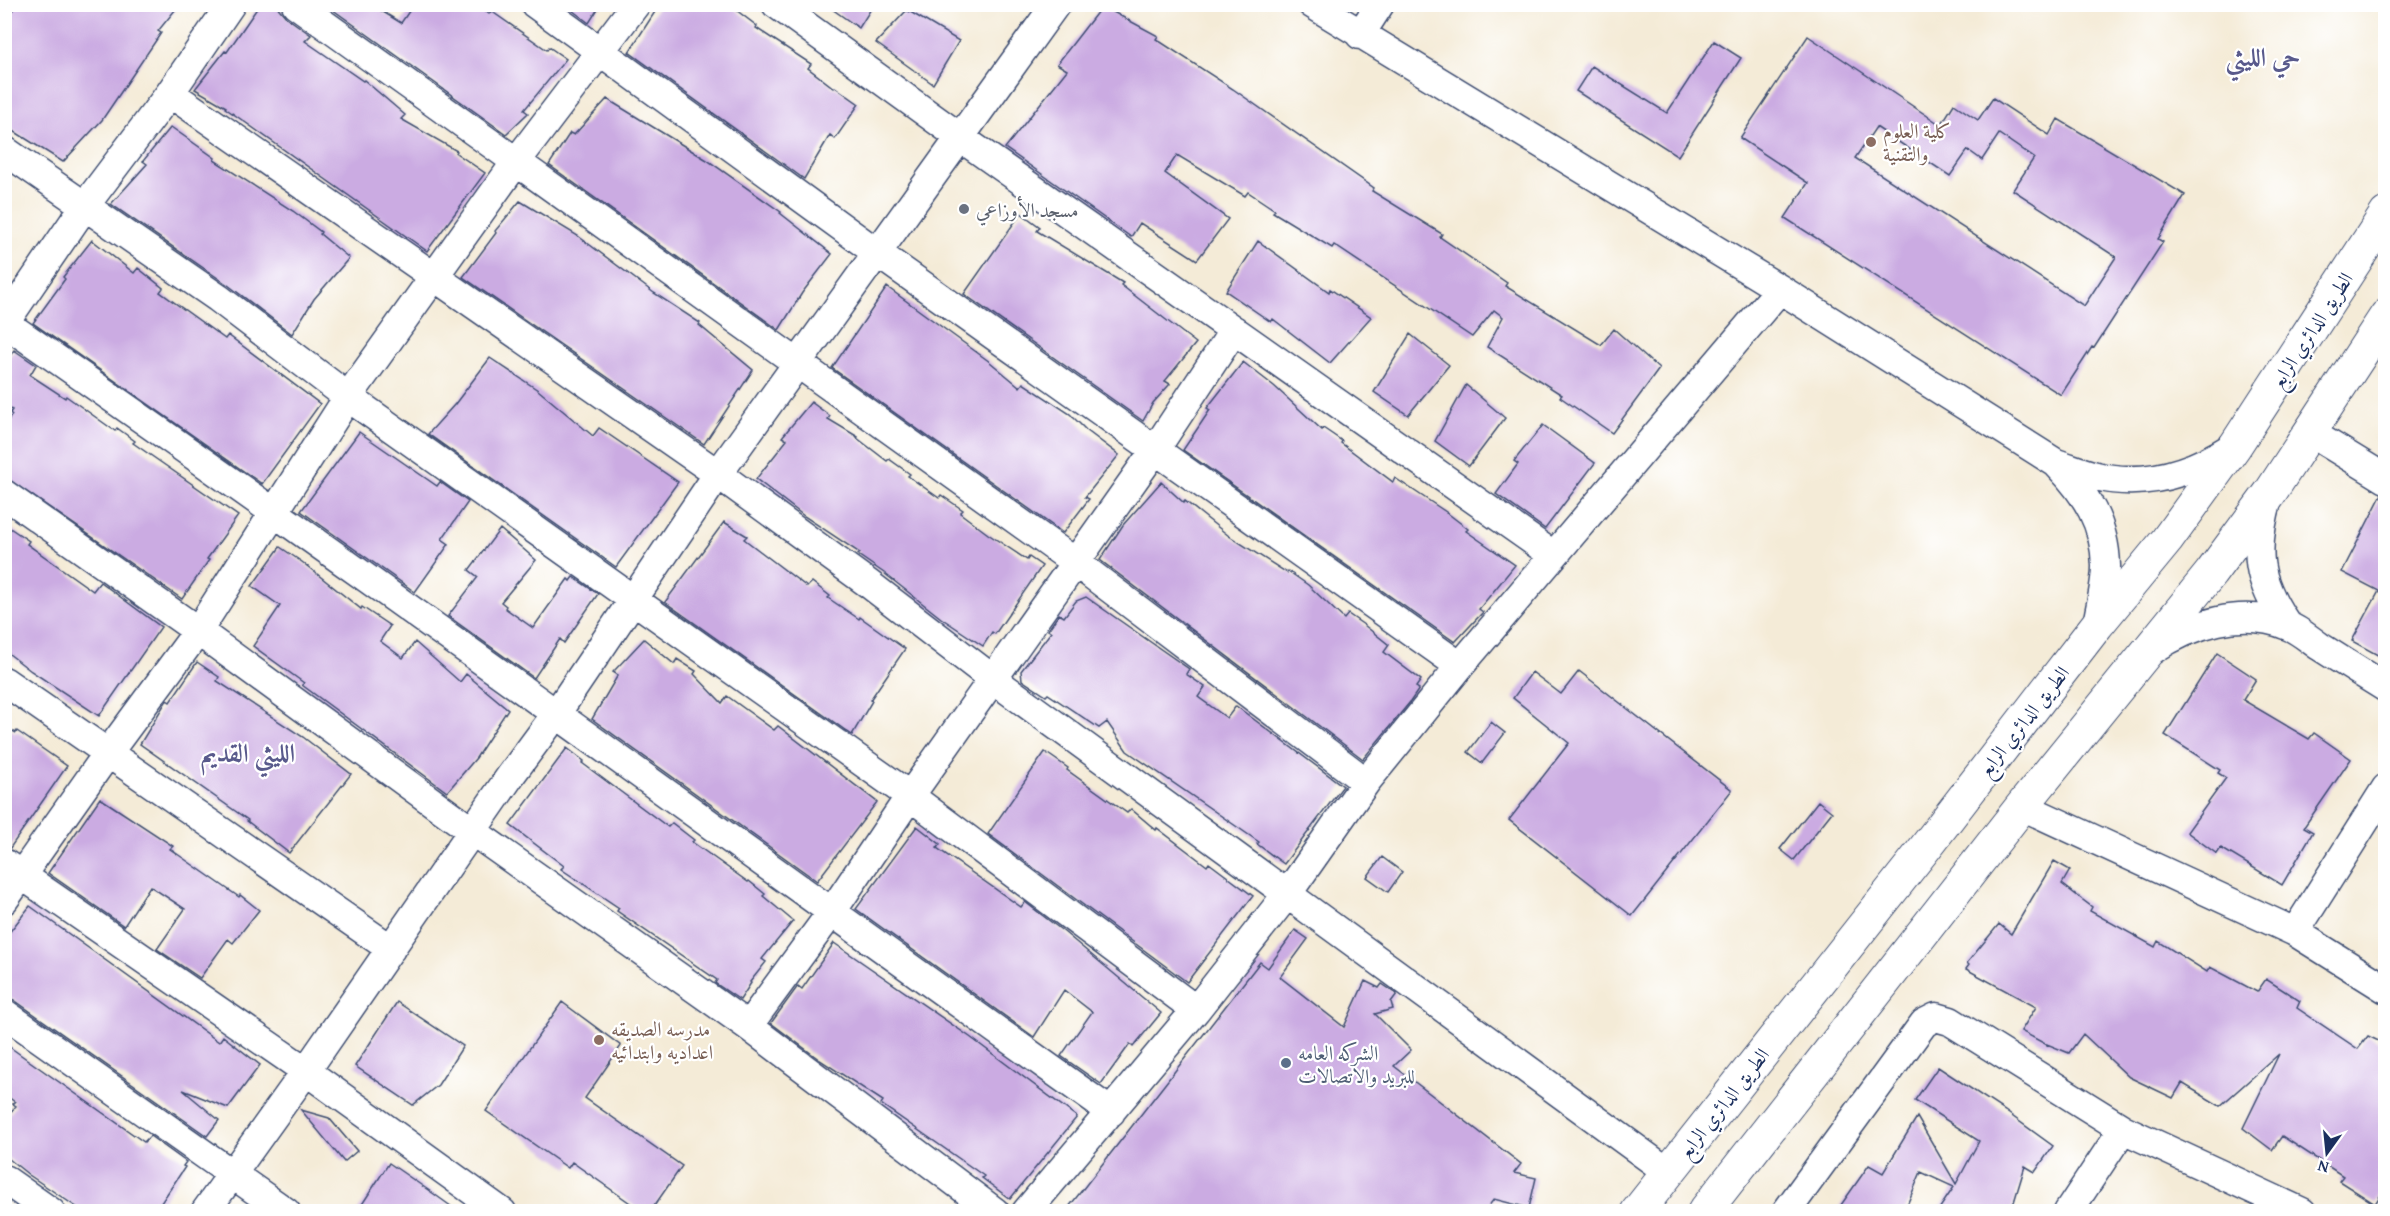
<svg xmlns="http://www.w3.org/2000/svg" width="2390" height="1216" font-family="'Gentium Book Plus',Amiri,serif">
<style>
.building{fill:#cbabe2;fill-rule:evenodd}
.lines{fill:none;stroke-linecap:round;stroke-linejoin:round}
.minor-casing{stroke:#3c4b70;stroke-width:31}
.major-casing{stroke:#3c4b70;stroke-width:35}
.minor{stroke:#fff;stroke-width:28}
.major{stroke:#fff;stroke-width:33}
.education-dot{fill:#8d6e63;stroke:#fff;stroke-width:2}
.worship-dot{fill:#6b7280;stroke:#fff;stroke-width:2}
.service-dot{fill:#5c6f8a;stroke:#fff;stroke-width:2}
.labels{text-anchor:middle;dominant-baseline:central;stroke-width:4.5;stroke-linejoin:round;paint-order:stroke}
.education-label{font-size:20px;fill:#785e54;stroke:#fff;text-anchor:start}
.worship-label{font-size:20px;fill:#5b616d;stroke:#fff;text-anchor:start}
.street-label{font-size:20px;fill:#1b2f5e;stroke:#fff}
.service-label{font-size:20px;fill:#4e5e75;stroke:#fff;text-anchor:start}
.district-label{font-size:26px;font-weight:bold;fill:#595a8c;stroke:#fff}
</style>
<rect width="100%" height="100%" fill="#fff"/>
<filter id="ink" filterUnits="userSpaceOnUse"><feTurbulence type="fractalNoise" baseFrequency=".0167" numOctaves="2"/><feDisplacementMap in="SourceGraphic" scale="12" xChannelSelector="R" yChannelSelector="G"/><feConvolveMatrix kernelMatrix="1 2 1 2 8 2 1 2 1" color-interpolation-filters="sRGB"/></filter>
<filter id="wash" filterUnits="userSpaceOnUse"><feTurbulence type="fractalNoise" baseFrequency=".008" numOctaves="4" result="noise"/><feDisplacementMap in="SourceGraphic" scale="24" xChannelSelector="R" yChannelSelector="G"/><feGaussianBlur stdDeviation="1.35" result="paint"/><feColorMatrix in="noise" values="0 0 0 0 0 0 0 0 0 0 0 0 0 0 0 0 0 1.4 0 .05"/><feComposite in="paint" operator="in"/></filter>
<g filter="url(#wash)">
<rect width="100%" height="100%" fill="#f4ebd7"/>
<g id="blocks">
<!-- building -->
<path class="building" d="M17 4H180L158 31 161 33 102 120 63 162 4 125V22Z
M260 4H275L286 17 311 35 305 41 363 81 364 80 405 115 401 119 457 151 456 153 485 173 427 251 225 108 226 107 195 89 225 51 227 52Z
M325 4H364L372 10 375 7 401 23 414 4H477L489 14 491 11 547 50 549 47 566 59 524 110 528 113 506 134Z
M564 4H601L589 23Z
M660 4H728L757 26 756 28 811 64 808 68 834 88 835 87 859 104 835 139 830 135 804 179 629 52Z
M825 4H874L859 28Z
M1102 6 1158 36 1156 39 1233 89 1374 188 1372 191 1442 234 1440 237 1507 283 1505 286 1601 345 1614 329 1659 369 1612 433 1560 397 1562 395 1487 347 1503 317 1494 310 1472 337 1334 245 1332 248 1273 212 1275 210 1248 192 1245 196 1177 155 1165 173 1228 219 1197 260 1140 223 1131 237 1005 148 1067 70 1057 64Z
M907 10 959 41 933 84 876 43Z
M1808 36 1941 125 1954 104 1978 120 1993 98 2049 135 2058 119 2185 195 2158 239 2163 242 2094 348 2092 347 2061 395 1785 218 1808 183 1740 138ZM1876 127 1950 176 1968 150 1982 160 1999 134 2034 158 2013 190 2116 257 2084 306 1855 158Z
M1714 41 1741 58 1678 156 1576 91 1592 66 1667 113Z
M607 99 707 160 781 212 780 213 832 254 802 293 779 330 549 165 570 133 574 135Z
M171 127 215 158 214 160 293 211 321 232 320 234 349 258 314 299 292 334 228 285 111 204 147 164 143 161Z
M520 201 578 236 654 293 700 323 699 325 753 370 704 444 463 277 496 233 495 231Z
M1021 213 1040 227 1037 231 1123 283 1121 285 1196 343 1165 381 1170 384 1153 403 1143 421 964 294Z
M92 240 134 273 138 268 163 288 160 292 225 339 228 335 320 404 262 484 33 323 65 279 63 277Z
M1258 241 1329 292 1330 289 1371 317 1330 363 1273 319 1271 322 1226 291Z
M887 287 990 362 1020 387 1023 383 1070 414 1086 430 1119 455 1085 497 1089 499 1063 533 832 368Z
M1410 334 1449 365 1408 415 1374 392Z
M14 350 36 365 30 375 65 398 66 396 115 431 117 428 135 441 133 443 238 516 207 559 209 560 182 599 4 476V425L12 415 10 413 12 410 4 405V364Z
M490 358 538 390 593 436 599 428 678 482 616 567 428 434 455 404Z
M1243 362 1274 386 1322 430 1323 428 1342 441 1341 443 1393 482 1395 478 1446 512 1468 529 1466 531 1515 565 1479 609 1483 612 1455 642 1183 450 1210 410 1207 408Z
M1466 385 1505 418 1469 466 1435 441Z
M811 402 830 416 828 419 858 437 857 438 887 461 889 459 910 474 908 476 939 498 941 495 963 510 960 513 988 534 1027 560 1029 557 1042 566 995 634 992 632 983 646 941 618 884 573 858 555 860 553 804 516 756 479 787 440 782 437Z
M1543 425 1595 463 1545 529 1496 494 1518 464 1514 461Z
M359 432 437 486 440 482 468 502 442 539 449 544 415 592 301 511Z
M1161 482 1184 503 1185 501 1229 536 1287 573 1288 571 1308 585 1344 619 1348 614 1364 625 1389 645 1384 652 1421 680 1416 687 1419 689 1410 702 1363 759 1100 560 1123 525Z
M2382 494 2385 495V659L2352 641 2379 591 2342 572Z
M724 522 747 536 744 539 807 587 812 582 830 596 828 598 859 619 860 617 905 649 870 700 872 701 852 735 665 602Z
M4 524 29 541 27 544 93 591 100 582 161 627 99 716 31 671 4 650Z
M500 529 536 560 501 602 506 606 505 608 533 628 568 579 570 581 573 577 598 594 564 643 560 639 534 678 448 616 478 577 469 570Z
M280 547 302 562 361 609 362 607 390 626 380 641 403 658 415 642 460 682 466 674 508 709 476 758 447 792 302 685 304 683 253 646 280 606 252 586Z
M1086 597 1189 669 1186 674 1205 687 1198 697 1227 718 1236 706 1343 786 1284 864 1257 844 1259 842 1127 751 1107 722 1099 728 1048 694 1046 696 1022 680 1021 671 1051 632 1048 630 1059 614 1064 617 1076 601Z
M644 639 674 664 677 659 696 671 694 674 722 703 727 696 774 730 778 726 877 802 817 881 592 719 618 675 613 672Z
M2217 653 2256 679 2243 700 2309 739 2314 733 2351 759 2304 827 2313 832 2282 885 2221 848 2217 854 2187 832 2226 778 2218 773 2220 770 2165 735Z
M197 662 219 677 217 681 303 737 351 774 289 853 247 821 248 820 140 744 167 700 170 702Z
M1579 671 1732 790 1632 916 1509 820 1569 743 1513 698 1532 672 1561 694Z
M1491 722 1505 733 1482 763 1468 752Z
M4 726 16 733 17 731 67 766 10 848 4 847Z
M567 748 584 761 582 763 668 827 672 823 694 840 692 842 748 882 749 881 765 894 763 896 793 921 762 959 766 962 750 982 751 983 740 1000 715 983 717 980 617 911 619 908 561 869 564 866 510 825Z
M1045 752 1068 768 1067 770 1127 813 1131 809 1156 830 1157 828 1207 866 1209 863 1253 896 1187 982 988 834Z
M100 798 173 846 170 849 239 897 240 895 259 910 233 943 228 939 200 978 157 949 185 909 150 886 124 926 48 873Z
M1818 801 1832 812 1794 860 1780 849Z
M917 826 940 844 937 848 1021 907 1025 902 1064 932 1161 1013 1133 1047 1130 1044 1101 1084 1061 1056 1092 1012 1064 990 1034 1037 856 909Z
M1382 857 1402 872 1388 892 1367 877Z
M2054 861 2070 870 2062 884 2092 907 2090 911 2155 947 2158 941 2207 972 2210 967 2257 992 2266 979 2300 1001 2297 1008 2358 1049 2368 1036 2385 1044V1188L2375 1204 2339 1181 2343 1176 2282 1136 2272 1150 2243 1128 2279 1054 2220 1106 2182 1083 2173 1098 2129 1077 2083 1034 2069 1053 2047 1044V1045L2021 1031 2036 1007 1966 969 1969 965 1967 963 1999 924 2011 934Z
M30 906 219 1042 223 1036 260 1065 228 1108 183 1090 219 1120 207 1136 14 1000 4 997V939Z
M1295 930 1308 939 1280 977 1344 1027 1365 981 1379 988 1382 984 1397 994 1391 1002 1393 1009 1375 1014 1411 1050 1394 1066 1521 1164 1514 1173 1536 1178 1529 1208 1494 1199 1484 1212H1065L1260 962 1268 968Z
M834 943 970 1037 1077 1117 1010 1199 982 1178 984 1176 881 1104 883 1101 820 1060 771 1023 798 986 802 989Z
M397 1002 463 1046 438 1085 413 1105 355 1066Z
M562 1002 621 1046 585 1098 682 1166 650 1212H643L572 1162 568 1168 486 1111Z
M4 1043 144 1142 150 1136 186 1162 183 1166 185 1167 155 1212H84L29 1175 4 1155V1120L16 1106 13 1104 15 1102 4 1094Z
M1938 1067 2005 1111 2053 1146 2035 1172 2025 1166 2011 1212H1937L1954 1187 1921 1172 1904 1212H1836L1869 1165 1883 1173 1917 1117 1956 1184 1979 1141 1915 1100Z
M301 1110 329 1118 357 1151 344 1162Z
M389 1163 434 1194 459 1212H357Z"/>
</g>
</g>
<g filter="url(#ink)">
<use href="#blocks" fill-opacity="0" stroke="#3c4b70" stroke-width="1.5"/>
<g class="lines">
<defs>
<path id="minor" d="M231 4 170 93 718 474 869 584 994 680 1668 1172
M296 4 1075 562 1366 782
M535 4 876 252 1460 666
M776 4 961 138 1553 555
M1312 4 1780 289 2056 463C2069 467 2083 473 2096 476 2145 488 2191 473 2232 447
M1360 35 1380 4
M4 150 218 298 348 397 910 796 1196 1010
M5 323C377 582 742 849 1111 1112
M4 324 84 207 170 93
M2311 433 2386 479
M2058 465C2086 494 2105 523 2106 566 2106 585 2100 606 2097 625
M4 494 198 631 472 831 748 1026 995 1212
M2268 498C2253 551 2256 580 2288 626
M2152 650C2191 624 2242 607 2288 626 2299 630 2309 639 2319 646 2341 660 2363 674 2386 688
M4 681 391 949
M2022 806 2295 932 2386 989
M4 863 306 1071 502 1212
M4 900 108 753 198 631 348 397 516 162 636 4
M2295 932 2386 788
M4 1013 286 1212
M748 1026 831 913 910 796 1155 450 1234 330
M4 1179 51 1212
M205 1212 306 1071 511 775 556 714 718 474 1056 4
M1026 1212 1196 1010 1288 893 1366 782 1460 666 1780 289
M1786 1212 1924 1023 1936 1017 1950 1021 2123 1129 2302 1212
M2068 1212 2123 1129"/>
<path id="major" d="M1637 1212 1925 848 2097 625 2167 540 2235 446 2386 214
M1704 1212 2022 806 2211 573 2270 493 2386 316"/>
</defs>
<!-- minor casing -->
<use href="#minor" class="minor-casing"/>
<!-- major casing -->
<use href="#major" class="major-casing"/>
<!-- minor -->
<use href="#minor" class="minor"/>
<!-- major -->
<use href="#major" class="major"/>
</g>
</g>
<!-- markers -->
<g class="education-dot">
<circle cx="1871" cy="142" r="6"/>
<circle cx="599" cy="1040" r="6"/>
</g>
<circle class="worship-dot" cx="964" cy="209" r="6"/>
<circle class="service-dot" cx="1286" cy="1063" r="6"/>
<g class="labels">
<!-- education labels -->
<g class="education-label">
<text x="1883" y="130">كلية العلوم<tspan x="1883" dy="23">والتقنية</tspan></text>
<text x="611" y="1028">مدرسه الصديقه<tspan x="611" dy="23">اعداديه وابتدائيه</tspan></text>
</g>
<!-- worship labels -->
<g class="worship-label">
<text x="976" y="209">مسجد الأوزاعي</text>
</g>
<!-- street labels -->
<g class="street-label">
<text transform="translate(2311 330) rotate(-57)">الطريق الدائري الرابع</text>
<text transform="translate(2023 721) rotate(-52)">الطريق الدائري الرابع</text>
<text transform="translate(1723 1103) rotate(-52)">الطريق الدائري الرابع</text>
</g>
<!-- service labels -->
<g class="service-label">
<text x="1298" y="1052">الشركه العامه<tspan x="1298" dy="23">للبريد والاتصالات</tspan></text>
</g>
<!-- district labels -->
<g class="district-label">
<text x="2263" y="56">حي الليثي</text>
<text x="248" y="752">الليثي القديم</text>
</g>
</g>
<!-- margin -->
<rect width="2390" height="1216" fill="none" stroke="#fff" stroke-width="24"/>
<!-- north arrow -->
<g transform="translate(2327 1153) rotate(195)" stroke="#ffffff" stroke-width="4.5" paint-order="stroke">
<path d="M0-4.5L10 22L0 15L-10 22Z" fill="#1b2f5e"/>
<text y="-9" font-size="16" font-weight="bold" text-anchor="middle" fill="#1b2f5e">N</text>
</g>
</svg>
